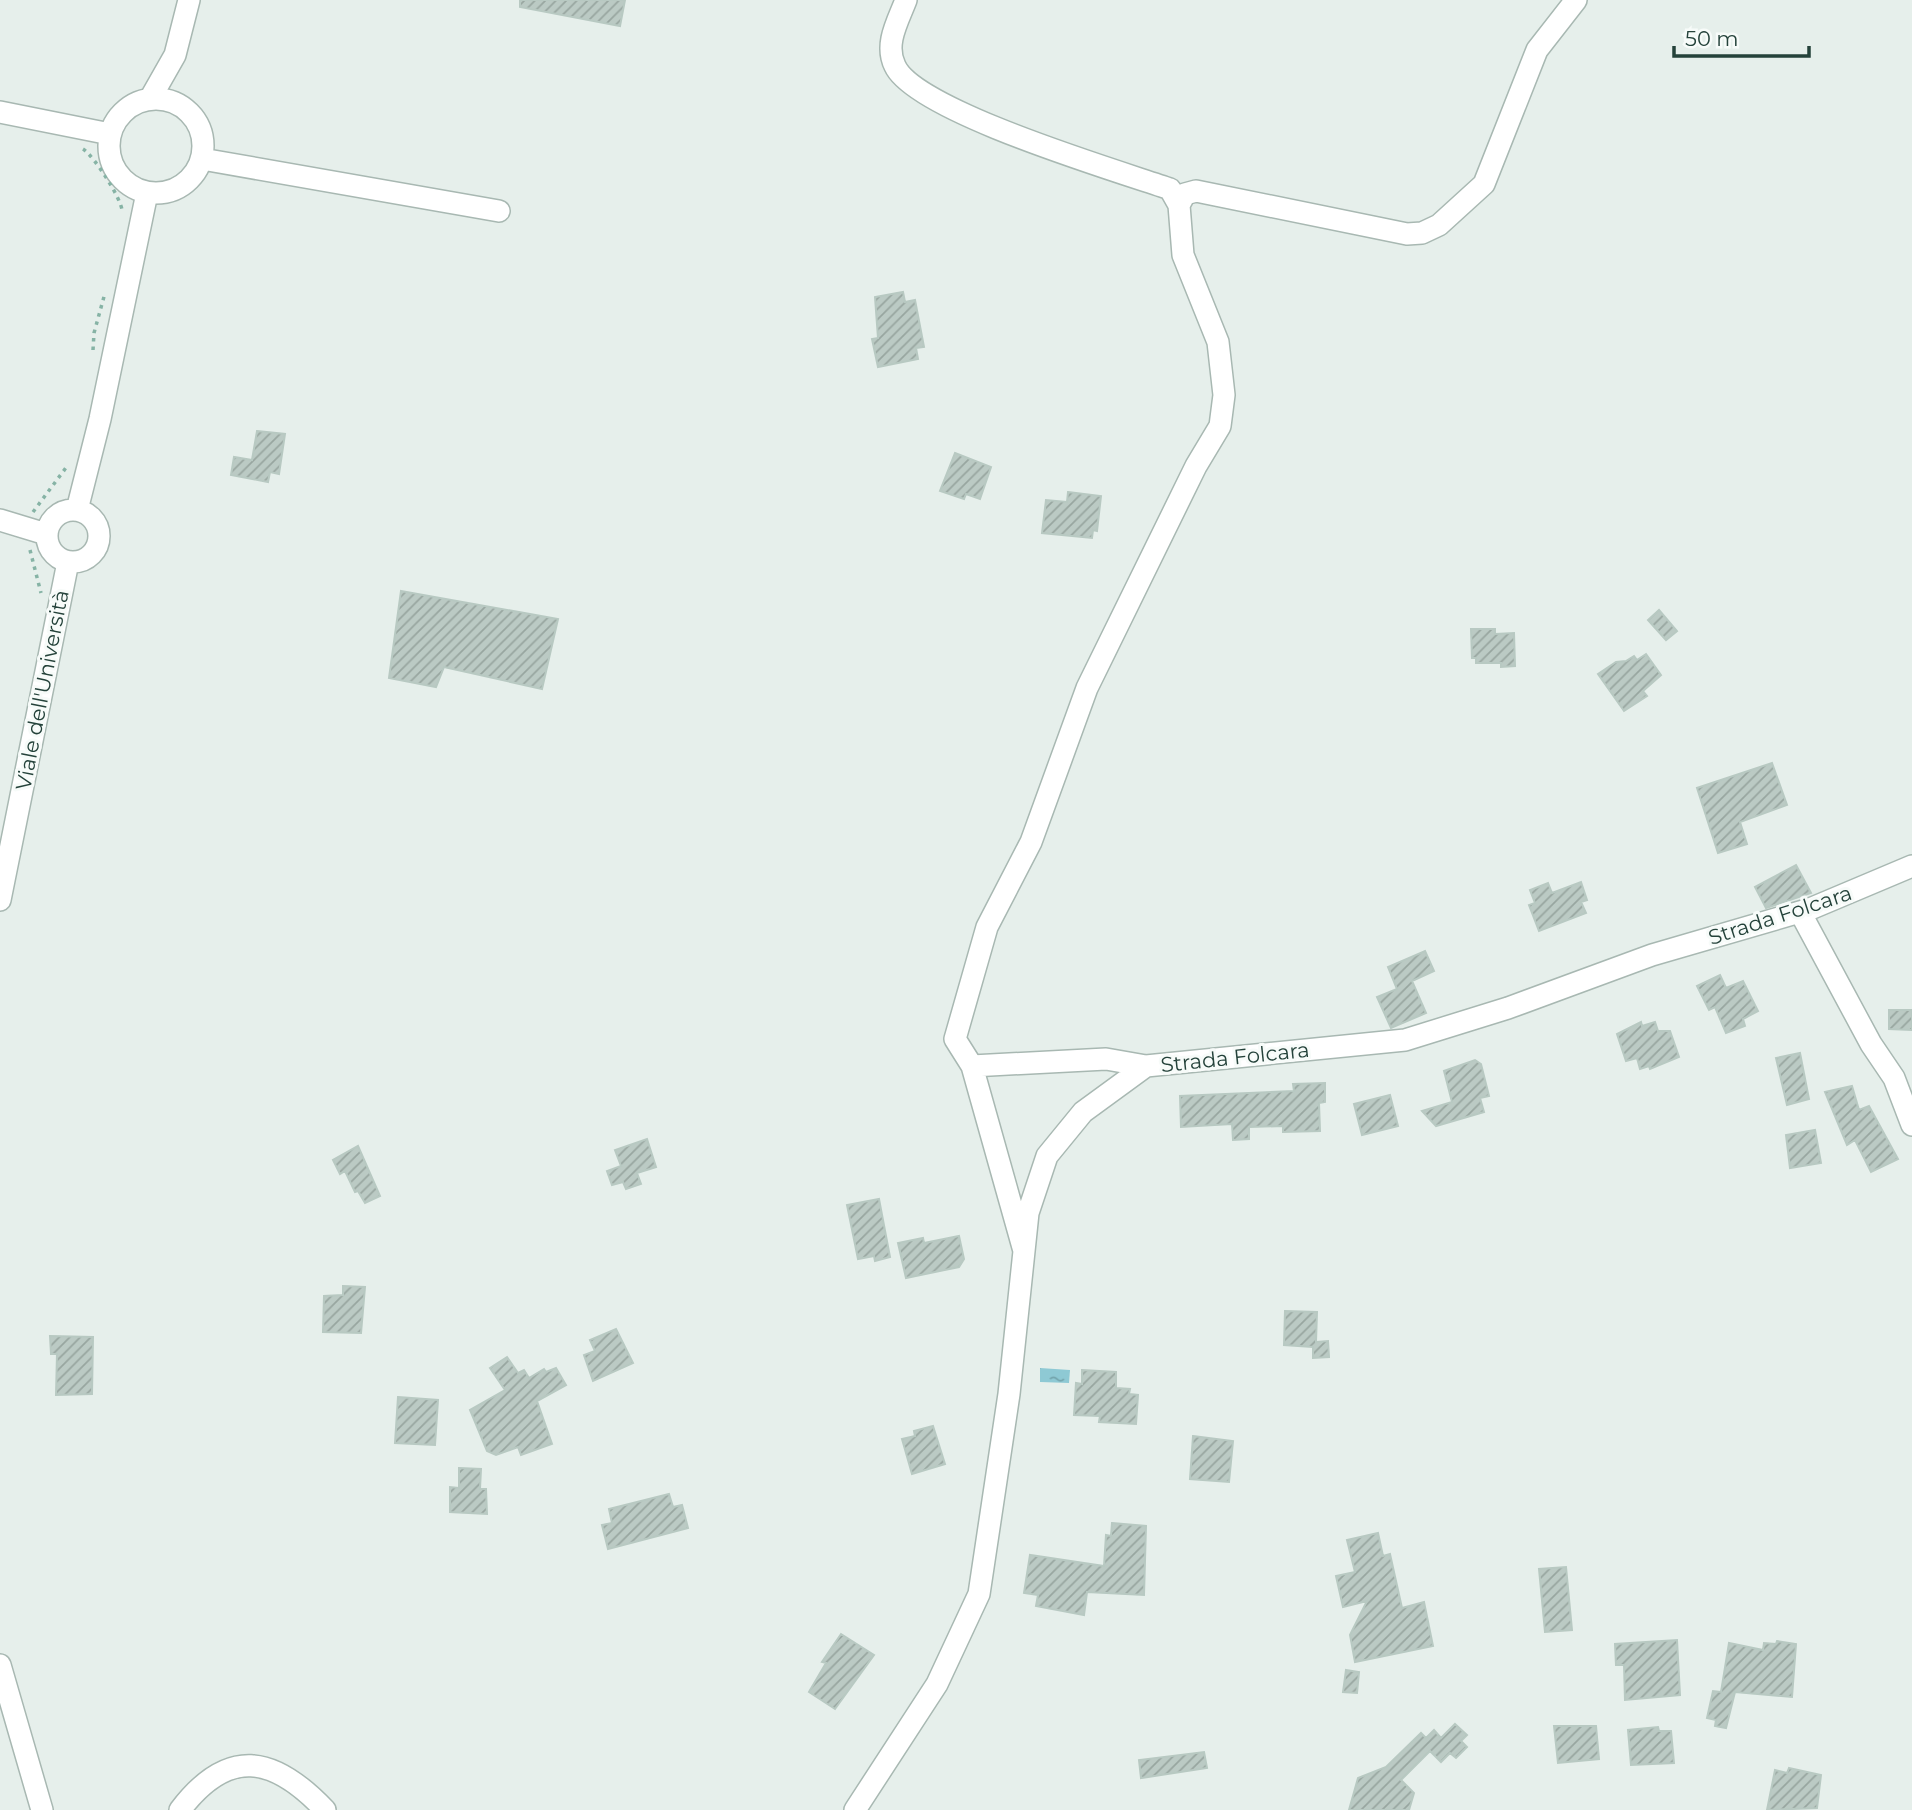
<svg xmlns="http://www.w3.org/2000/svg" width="1912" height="1810" font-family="Montserrat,sans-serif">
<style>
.water{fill:url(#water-ripples)}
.building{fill:url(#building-hatch);stroke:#b8c9c2;stroke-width:2}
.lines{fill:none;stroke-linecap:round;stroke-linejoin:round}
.minor-casing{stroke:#a8b8b2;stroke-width:24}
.path{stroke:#86b3a5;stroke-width:3.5;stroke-dasharray:3.5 5;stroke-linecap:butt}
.minor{stroke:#fff;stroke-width:21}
.labels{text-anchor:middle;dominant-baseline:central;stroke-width:6;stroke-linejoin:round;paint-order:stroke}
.street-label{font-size:21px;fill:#24423a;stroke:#f7fbf9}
</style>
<defs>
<pattern id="water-ripples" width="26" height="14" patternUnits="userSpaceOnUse" patternTransform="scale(1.75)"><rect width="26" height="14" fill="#8ec9d4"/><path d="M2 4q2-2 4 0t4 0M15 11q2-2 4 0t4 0" fill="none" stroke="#74a5ad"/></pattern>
<pattern id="building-hatch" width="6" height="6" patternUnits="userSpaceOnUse" patternTransform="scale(1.75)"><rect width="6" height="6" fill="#bbcac4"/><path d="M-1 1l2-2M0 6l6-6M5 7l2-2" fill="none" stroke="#98a6a0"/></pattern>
</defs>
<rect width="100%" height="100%" fill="#e6efeb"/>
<!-- water -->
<path class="water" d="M1040 1368 1070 1370 1069 1383 1040 1382Z"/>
<!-- building -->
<path class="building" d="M520 0H625L620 26 520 7Z
M903 292 905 302 915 300 924 347 916 348 918 359 878 367 872 339 878 338 875 297Z
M257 431 285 434 279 474 270 472 268 482 231 475 234 457 252 460Z
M955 453 991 467 980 499 966 494 964 499 940 491Z
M1068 492 1101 496 1097 531 1093 530 1092 538 1042 533 1046 500 1067 502Z
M401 591 558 619 542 689 444 667 436 687 389 678Z
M1659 610 1677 631 1666 640 1648 620Z
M1471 629H1495V634L1514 633 1515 666 1501 667V663H1476V658H1472Z
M1646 654 1661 675 1643 691 1647 696 1624 711 1598 674 1616 662 1626 661 1634 656 1637 660Z
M1772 763 1787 805 1740 822 1747 844 1718 853 1697 788Z
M1796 865 1811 893 1766 908 1755 887Z
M1581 882 1587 900 1581 902 1586 913 1539 931 1529 905 1535 903 1530 890 1548 883 1552 893Z
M1425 951 1434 971 1412 981 1426 1013 1391 1028 1377 997 1397 989 1388 967Z
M1720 975 1726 988 1743 981 1758 1011 1743 1019 1745 1026 1726 1033 1715 1007 1709 1010 1697 986Z
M1889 1010H1912V1030L1889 1029Z
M1641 1022 1642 1026 1655 1022 1658 1031H1670L1679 1057 1650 1069 1649 1066 1640 1069 1637 1058 1626 1061 1617 1034Z
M1800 1053 1809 1099 1787 1105 1776 1058Z
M1475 1060 1481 1064 1489 1096 1480 1098 1484 1112 1436 1126 1422 1111 1452 1102 1444 1071Z
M1325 1083V1102L1319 1103 1320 1131 1283 1132V1126L1249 1127V1139L1233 1140 1232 1124 1181 1127 1180 1096 1294 1091 1293 1084Z
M1852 1086 1859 1110 1869 1106 1898 1159 1871 1172 1855 1140 1847 1145 1825 1092Z
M1390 1095 1398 1126 1362 1135 1354 1104Z
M1815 1130 1821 1163 1790 1168 1786 1135Z
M647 1139 656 1167 637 1173 641 1184 626 1189 623 1182 612 1185 607 1171 621 1166 615 1150Z
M358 1146 380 1196 365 1203 358 1191 355 1192 345 1171 340 1174 333 1160Z
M879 1199 890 1257 875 1261 874 1256 858 1259 847 1205Z
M959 1236 964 1259 959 1267 906 1278 898 1243 923 1238 924 1243Z
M343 1286 365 1287 361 1333 323 1332 324 1296 343 1295Z
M1285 1311 1317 1312 1316 1342 1328 1341 1329 1357 1313 1358V1347L1284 1345Z
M616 1329 633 1363 593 1381 584 1355 595 1351 590 1340Z
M50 1336 93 1337 92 1394 56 1395 57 1354H51Z
M507 1357 518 1373 524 1370 529 1378 544 1369 546 1372 556 1368 566 1385 537 1401 552 1444 521 1455 518 1447 496 1455 487 1451 470 1410 505 1390 490 1368Z
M1082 1370 1116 1372V1388L1130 1389 1129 1394 1138 1395 1136 1424 1099 1422 1100 1416 1074 1415 1076 1383 1082 1384Z
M398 1397 438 1400 435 1445 395 1443Z
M933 1426 945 1464 912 1474 902 1439 915 1436 914 1431Z
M1193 1436 1233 1441 1229 1482 1190 1479Z
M459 1468 481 1469 480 1489H486L487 1514 450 1512V1487L459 1488Z
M669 1494 673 1507 682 1505 688 1528 608 1549 602 1525 612 1523 609 1509Z
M1112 1523 1146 1526 1144 1595 1087 1592 1084 1615 1036 1606 1038 1595 1024 1593 1030 1555 1104 1566 1106 1535 1111 1536Z
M1378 1533 1383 1556 1390 1554 1402 1608 1424 1602 1433 1646 1355 1662 1350 1635 1367 1601 1343 1607 1336 1576 1355 1572 1347 1540Z
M1566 1567 1572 1630 1545 1632 1539 1569Z
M841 1634 874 1655 835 1709 809 1692 826 1663 822 1662Z
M1677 1640 1680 1695 1625 1700 1624 1665H1616L1615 1644Z
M1777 1641 1796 1644 1792 1697 1735 1692 1726 1728 1715 1726 1716 1720 1707 1718 1713 1691 1721 1692 1729 1643 1763 1650 1764 1643 1776 1644Z
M1346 1670 1359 1672 1357 1693 1343 1692Z
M1455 1724 1467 1735 1461 1741 1467 1747 1456 1758 1450 1753 1441 1762 1430 1751 1401 1780 1414 1793 1409 1810H1349L1358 1778 1386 1767 1421 1733 1426 1738 1434 1730 1441 1738Z
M1554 1726H1596L1599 1759 1558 1763Z
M1658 1727 1659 1731H1671L1674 1763 1631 1765 1628 1730Z
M1204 1752 1207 1768 1141 1778 1139 1760Z
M1789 1768 1821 1775 1817 1808 1767 1810 1775 1770 1787 1773Z"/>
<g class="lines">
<defs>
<path id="minor" d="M906 0C898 21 884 44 895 66 915 111 1118 171 1170 189L1179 205
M109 146a47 47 0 1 1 94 0a47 47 0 1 1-94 0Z
M150 99 175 55 189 0
M0 112 110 134
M202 159 499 211
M47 536a26 26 0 1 1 52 0a26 26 0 1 1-52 0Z
M77 510 100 419 147 193
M0 520 46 534
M0 900 68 562
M1800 912 1871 1044 1894 1078 1912 1125
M972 1066 1106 1059 1146 1066
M1024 1251 972 1066 955 1039 987 927 1031 842 1087 688 1196 466 1220 426 1224 395 1218 342 1183 255 1179 205 1185 194 1196 191 1407 234 1422 233 1439 225 1484 184 1537 50 1576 0
M0 1665 42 1810
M180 1810C228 1747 273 1755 325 1810
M855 1810 937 1684 979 1594 1009 1394 1028 1213 1047 1156 1083 1112 1146 1066 1405 1040 1508 1008 1652 955 1810 909 1912 866"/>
</defs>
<!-- minor casing -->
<use href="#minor" class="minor-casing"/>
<!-- path -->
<path class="path" d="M83 149C93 155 122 199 122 211
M93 350 94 333 105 293
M33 512 68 465
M30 550 41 593"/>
<!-- minor -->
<use href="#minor" class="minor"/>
</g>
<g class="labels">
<!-- street labels -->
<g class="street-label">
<text transform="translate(42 690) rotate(-79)">Viale dell'Università</text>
<text transform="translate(1780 915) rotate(-18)">Strada Folcara</text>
<text transform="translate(1235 1057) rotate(-6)">Strada Folcara</text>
</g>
</g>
<!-- scale -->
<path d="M1674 46v10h135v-10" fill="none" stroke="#24423a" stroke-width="3.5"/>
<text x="1685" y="46" font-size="21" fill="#24423a" stroke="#f7fbf9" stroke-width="5" paint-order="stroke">50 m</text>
</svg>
